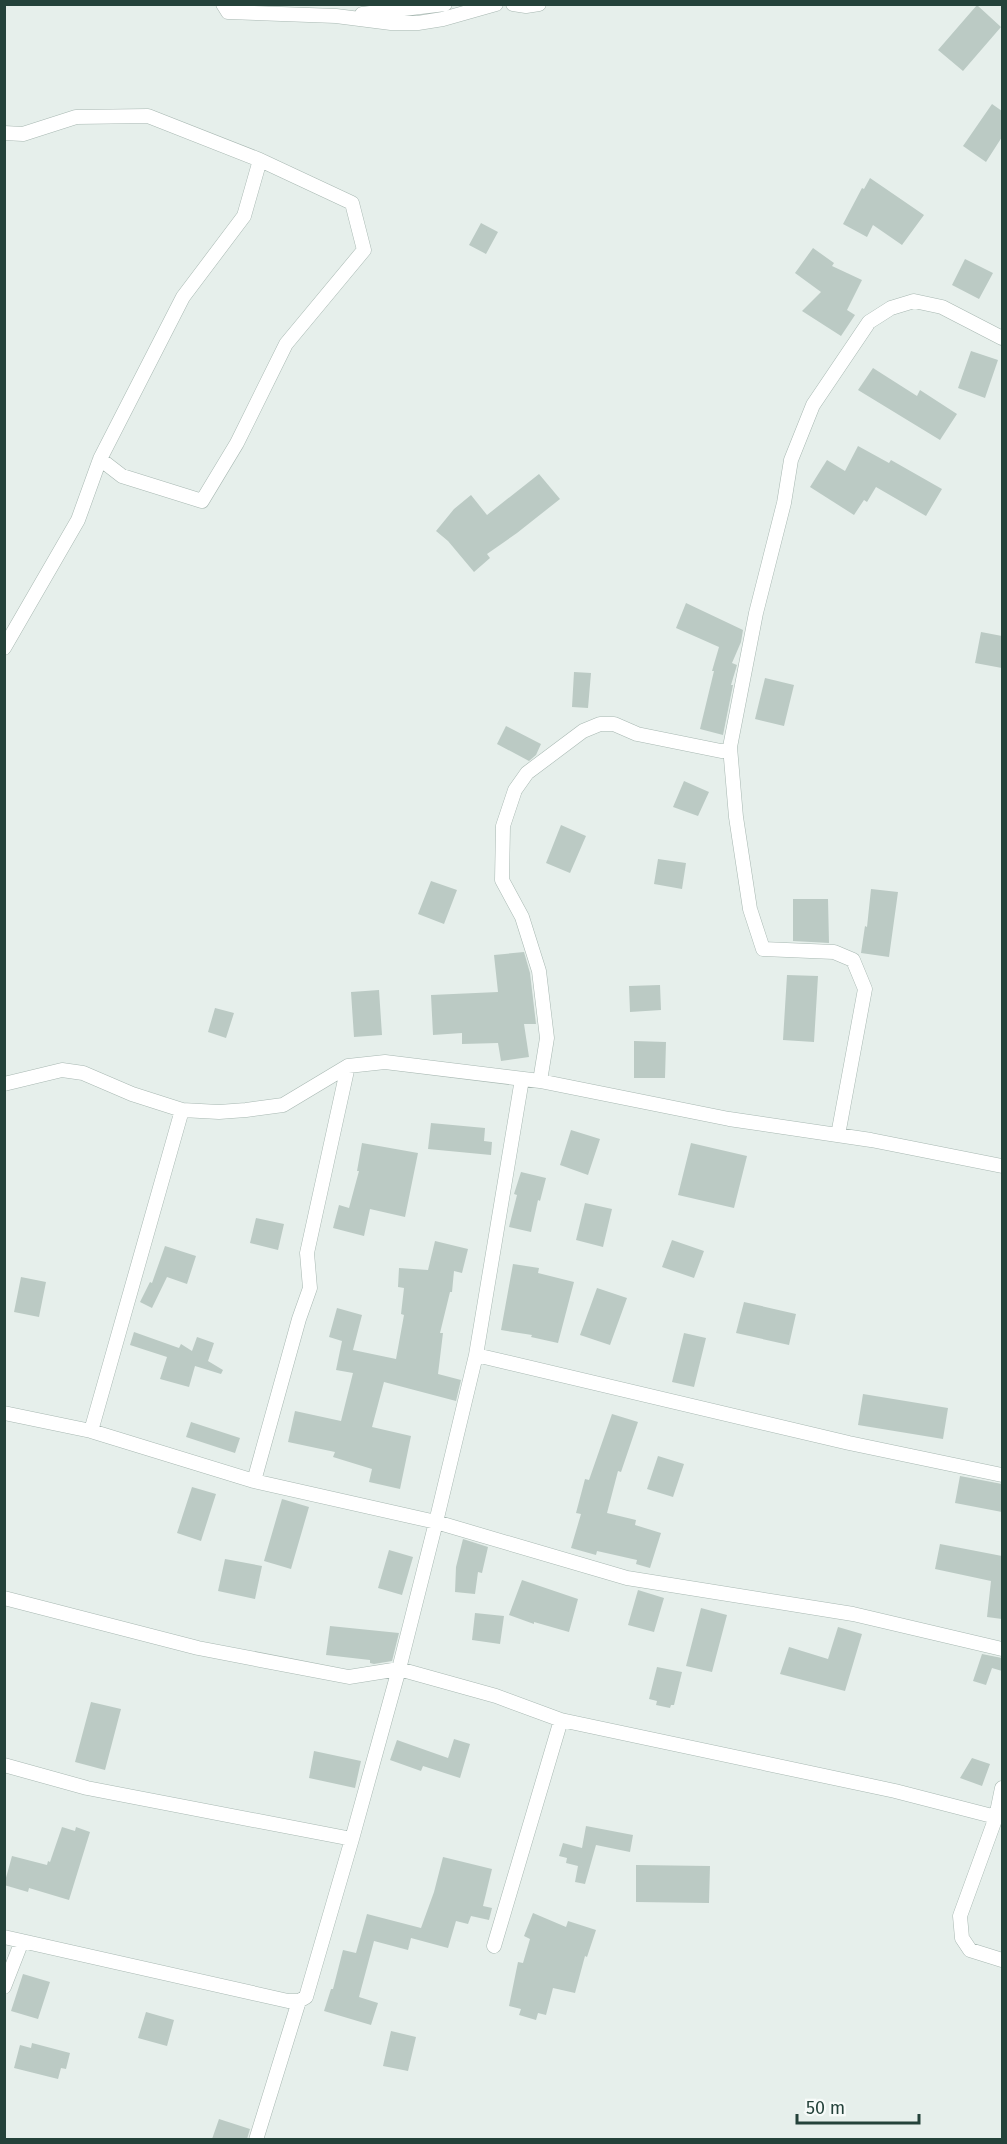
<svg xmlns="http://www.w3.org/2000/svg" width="1007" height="2144" font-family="'Fira Sans',sans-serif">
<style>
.building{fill:#bbcac4}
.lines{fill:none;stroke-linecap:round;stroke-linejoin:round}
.street-casing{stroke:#a8b8b2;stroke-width:15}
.street{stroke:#fff;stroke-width:14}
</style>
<rect width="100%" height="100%" fill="#e6efeb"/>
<!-- building -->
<path class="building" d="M977 5 1001 27 963 71 938 50Z
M992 104 1002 111V137L986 162 963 146Z
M870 178 924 215 902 245 873 225 867 237 843 224 862 188 864 189Z
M481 223 498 232 486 254 469 245Z
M813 248 834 263 832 266 862 280 847 310 855 315 841 336 802 311 821 292 795 273Z
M965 259 993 273 979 299 952 285Z
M971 351 998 360 985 398 958 388Z
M873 368 917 396 920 390 957 414 940 440 858 390Z
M858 446 889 463 891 460 942 489 926 516 876 487 867 502 864 500 854 515 810 487 827 460 845 471Z
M539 474 560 499 517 533 487 554 490 558 474 572 448 541 436 531 454 509 471 495 487 515Z
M686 603 743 630 741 642 732 663 737 665 731 685H733L723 735 700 729 714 671H712L719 647 676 628Z
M981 632 1002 636V668L975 663Z
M574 672 591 673 588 708 572 707Z
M765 678 794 685 784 726 755 719Z
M506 726 541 744 536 755 529 761 497 744Z
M684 781 709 792 698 816 673 807Z
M561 825 586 836 570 873 546 863Z
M658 859 686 863 682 889 654 884Z
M431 881 457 890 444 924 418 914Z
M871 889 898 892 889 957 861 953 865 926 867 927Z
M793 899H828L829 943 793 941Z
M524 952 530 973 536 1024H524L529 1057 501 1061 498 1043 462 1044V1033L433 1035 431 995 498 992 494 955Z
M787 975 818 976 814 1042 783 1040Z
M660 985 661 1010 630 1012 629 986Z
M379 990 382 1035 354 1037 351 992Z
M215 1008 234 1013 226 1038 208 1032Z
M634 1041 666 1042 665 1078H634Z
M431 1123 485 1128 484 1141 492 1142 491 1155 428 1149Z
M571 1130 600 1139 588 1175 560 1165Z
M362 1143 418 1153 405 1217 370 1209 364 1236 333 1228 339 1205 349 1208 359 1171H357Z
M691 1143 747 1156 734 1208 678 1195Z
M521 1172 546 1178 540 1201 538 1200 531 1232 509 1227 517 1195 514 1194Z
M585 1203 612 1209 603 1247 576 1240Z
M256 1218 284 1224 278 1250 250 1243Z
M672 1240 704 1251 694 1278 662 1267Z
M435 1241 468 1249 462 1273 454 1271 452 1292H450L440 1333H443L438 1374 461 1380 456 1401 384 1382 372 1427 411 1436 400 1489 369 1482 372 1469 333 1457 335 1452 288 1442 295 1411 341 1421 353 1373 336 1370 342 1341 329 1337 337 1308 362 1315 353 1350 396 1359 404 1315 401 1314 404 1288 398 1287 399 1268 428 1270Z
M165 1246 196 1256 187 1284 167 1277 152 1308 140 1302 150 1282 152 1283Z
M513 1264 539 1268 538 1273 574 1282 558 1343 531 1337 532 1335 501 1330Z
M21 1277 46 1282 39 1317 14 1312Z
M597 1288 627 1298 610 1345 580 1335Z
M744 1302 796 1314 789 1345 736 1333Z
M134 1332 179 1348 181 1344 192 1351 197 1337 214 1343 208 1361 223 1370 221 1374 195 1366 189 1387 160 1379 167 1357 130 1345Z
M684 1333 706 1338 694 1387 672 1382Z
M863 1394 948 1408 943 1439 858 1425Z
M612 1414 638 1422 621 1472 618 1471 607 1513 636 1520 635 1525 661 1533 650 1568 636 1564 637 1560 597 1551 596 1555 571 1548 581 1514 576 1513 585 1479 589 1480Z
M191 1422 240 1438 235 1453 186 1437Z
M658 1456 684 1464 673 1497 647 1489Z
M960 1476 1002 1484V1512L955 1503Z
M192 1487 216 1494 201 1541 177 1533Z
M282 1499 309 1507 291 1569 264 1561Z
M463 1539 488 1547 482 1573 478 1572 475 1594 455 1592 456 1567Z
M940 1544 1002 1556V1619L987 1617 991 1581 935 1569Z
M389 1550 413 1557 402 1595 378 1588Z
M225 1559 262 1566 255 1599 218 1591Z
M522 1580 578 1599 569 1632 534 1622V1624L509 1615Z
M638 1590 664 1598 654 1632 628 1625Z
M701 1608 727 1615 712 1672 686 1666Z
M475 1613 504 1616 500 1644 472 1640Z
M330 1626 399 1633 392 1661 374 1664 370 1663V1660L326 1655Z
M838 1627 862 1634 845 1691 780 1674 789 1647 828 1659Z
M982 1654 1002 1658V1671L992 1668 986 1685 973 1681Z
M657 1667 682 1672 674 1705H671L670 1708 656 1705 657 1701 649 1699Z
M91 1702 121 1709 105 1770 75 1762Z
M454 1739 470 1744 460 1778 423 1766 421 1771 390 1760 397 1740 448 1758Z
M314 1751 361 1761 355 1788 309 1778Z
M972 1758 990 1764 982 1786 960 1778Z
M586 1826 633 1835 630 1852 596 1845 585 1884 575 1882 578 1866 566 1863 567 1858 559 1856 563 1843 582 1848Z
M62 1827 75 1831 76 1827 90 1832 69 1900 29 1888 28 1892 4 1885 12 1856 47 1865 48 1861 50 1862Z
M443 1857 492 1869 483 1906 492 1908 489 1920 471 1916 468 1924 456 1921 448 1948 411 1938 408 1950 374 1941 359 1997 378 2003 371 2025 324 2011 331 1989H333L343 1950 356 1953 367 1914 421 1928 434 1892Z
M636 1865 710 1866 709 1903 636 1902Z
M533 1913 566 1927 568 1921 596 1930 587 1957 585 1956 575 1993 553 1988 546 2015 538 2013 536 2020 519 2015 521 2009 509 2006 518 1962 523 1963 530 1939 524 1936Z
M23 1974 50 1982 38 2019 11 2011Z
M146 2012 174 2020 167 2046 138 2038Z
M391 2031 416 2037 408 2071 383 2066Z
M32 2043 70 2053 66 2069 61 2068 58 2079 14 2068 20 2045 31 2048Z
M219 2119 250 2129 247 2139H212Z"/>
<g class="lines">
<defs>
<path id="street" d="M223 4 228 12 336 16 391 23H418L443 19 496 4
M513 4 526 6 539 4
M362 14 445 4
M4 133 23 134 76 117 148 116 260 160 244 216 183 297 100 459 78 520 4 648
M100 459 122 476 202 501 237 443 286 344 364 250 352 203 260 160
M540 1081 547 1038 539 971 522 917 502 880 503 826 515 790 527 773 583 731 600 724H614L637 734 721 751H727L730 747
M4 1084 62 1070 83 1073 132 1094 182 1110 219 1112 246 1110 283 1105 348 1066 385 1062 540 1081 729 1119 871 1140 1002 1166
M838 1135 865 989 853 960 834 952 763 949 750 909 736 817 730 747 756 613 784 503 791 460 813 405 869 322 891 308 914 301 942 307 1002 338
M476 1355 849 1443 1002 1475
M4 1413 91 1431 254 1481 436 1522 627 1578 853 1614 1002 1649
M91 1431 182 1110
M254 1481 299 1319 310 1288 307 1253 348 1066
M4 1598 198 1648 349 1677 399 1669 496 1696 561 1720 895 1791 996 1817
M4 1765 87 1788 352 1839
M1002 1788 996 1817 960 1916 962 1938 970 1950 1002 1960
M4 1937 288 2001H299L306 1997 352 1839 399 1669 436 1522 476 1355 522 1079
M494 1946 561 1720
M4 1987 22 1941
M256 2140 299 2001"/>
</defs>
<!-- street casing -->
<use href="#street" class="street-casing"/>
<!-- street -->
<use href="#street" class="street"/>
</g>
<!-- border -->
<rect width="1007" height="2144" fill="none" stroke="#24423a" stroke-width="12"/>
<!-- scale -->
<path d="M797 2114v9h122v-9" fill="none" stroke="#24423a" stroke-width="3"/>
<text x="806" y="2114" font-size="18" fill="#24423a" stroke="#f7fbf9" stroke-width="4.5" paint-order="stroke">50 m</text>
</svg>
